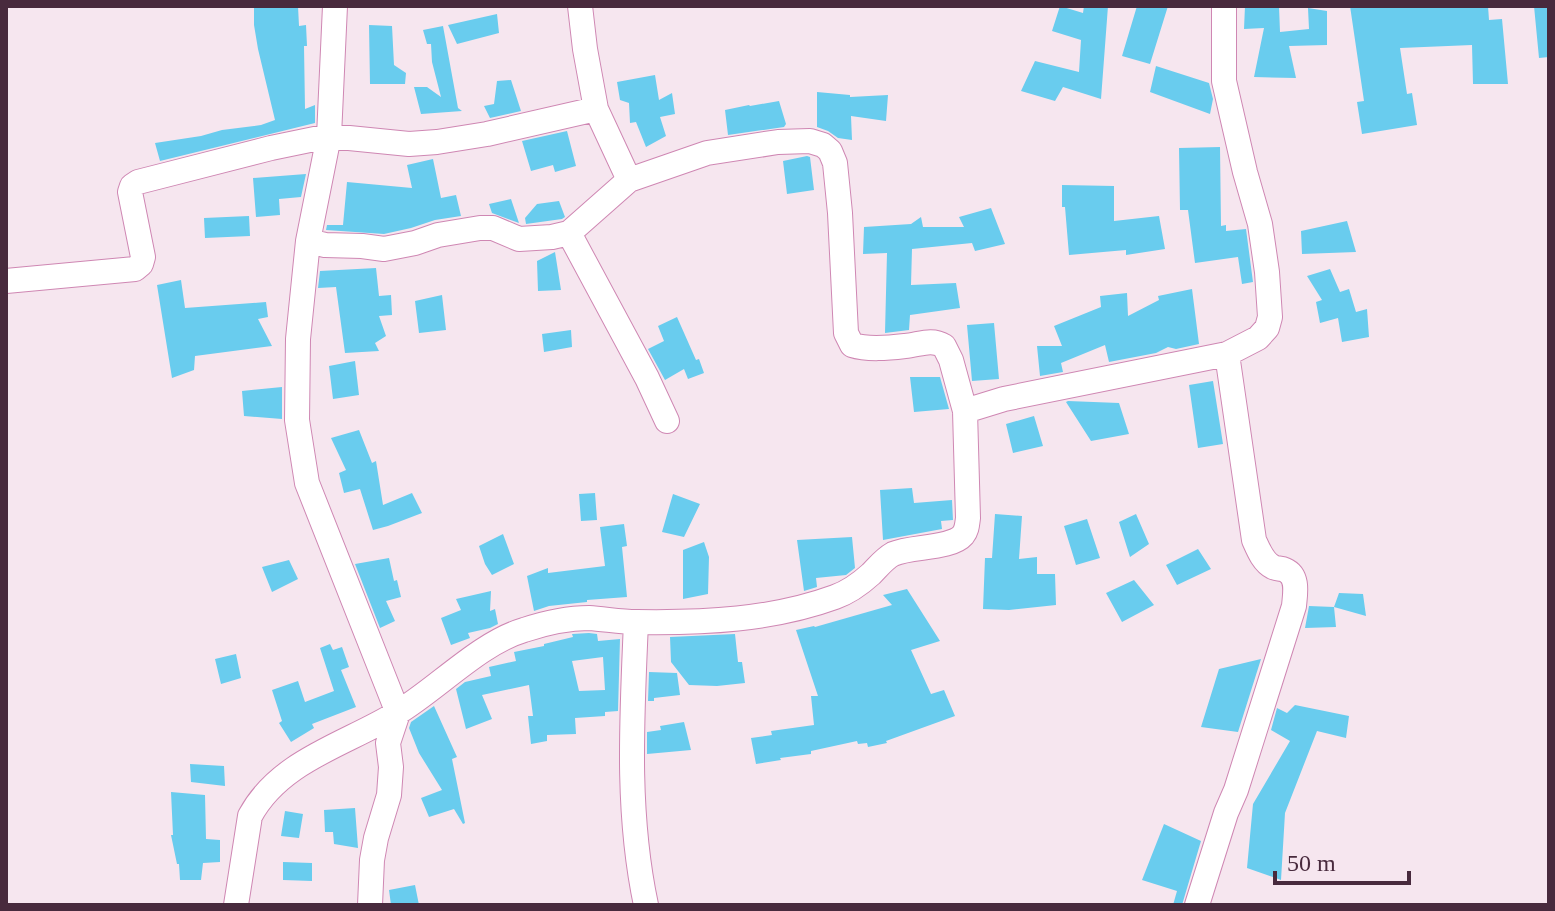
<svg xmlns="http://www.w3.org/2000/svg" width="1555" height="911" font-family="Georgia,serif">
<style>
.building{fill:#69ccee;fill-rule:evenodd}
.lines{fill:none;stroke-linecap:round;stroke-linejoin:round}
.minor-casing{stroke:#cf87b3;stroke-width:26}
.minor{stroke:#fff;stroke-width:24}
</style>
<rect width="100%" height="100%" fill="#f6e6ef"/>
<!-- building -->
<path class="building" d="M254 6H298L299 26 306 25 307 46H304L305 109 315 105V123L160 161 155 143 201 136 222 130 261 125 275 120 258 49 254 25Z
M1060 6 1083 13 1084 6H1108L1101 99 1063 87 1055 101 1021 91 1035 61 1079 72 1081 40 1052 31Z
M1137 6H1168L1150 64 1122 56Z
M1245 6H1279L1280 32 1309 29 1308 8 1327 11V45L1289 46 1296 78 1254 77 1264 28 1244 29Z
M1350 6H1488L1489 20 1502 19 1508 84H1473L1472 45 1400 48 1407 94 1412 93 1417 125 1362 134 1357 102 1364 101Z
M1534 6H1549V57L1539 58Z
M497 14 499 33 457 44 448 25Z
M369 25 392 26 394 65 406 73 405 84H370Z
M443 26 458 108 462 111 421 114 414 87H427L441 97 432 62 431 44H427L423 30Z
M1156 66 1209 83 1213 99 1210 114 1150 92Z
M655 75 659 100 672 93 675 114 660 117 666 136 646 147 636 122 630 123 629 103 620 100 617 82Z
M511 80 521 111 490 118 484 106 494 104 497 81Z
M817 92 850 95V97L888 95 886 121 851 116 852 140 838 138 828 131 817 127Z
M779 101 786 124 784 127 728 135 725 110 749 105 750 106Z
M567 131 576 166 555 172 553 165 531 171 522 141Z
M1220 147 1221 226 1226 225V231L1246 229 1253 282 1242 284 1238 257 1195 263 1188 210H1180L1179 148Z
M807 156 810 157 814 190 787 194 783 161Z
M433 159 441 198 456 195 461 216 435 220 411 228 384 234 326 230 327 225H343L347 182 412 188 407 165Z
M306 174 301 197 279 199 280 215 256 217 253 178Z
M1062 185 1114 186V221L1159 216 1165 249 1126 255V250L1069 255 1065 207H1062Z
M511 199 519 223 492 213 489 204Z
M559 201 565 217 562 219 526 224 525 218 537 204Z
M991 208 1005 244 975 251 972 243 912 249 911 285 956 283 960 308 910 315 909 330 885 333 887 253 863 254 864 227 911 224 921 217 923 227H964L959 217Z
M249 216 250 236 205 238 204 218Z
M1347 221 1356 252 1302 254 1301 231Z
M555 252 561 290 538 291 537 261Z
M376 268 379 296 391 295 392 315 379 316 386 336 375 343 379 351 345 353 336 287 318 288 320 271Z
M1330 269 1340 292 1349 289 1356 312 1367 309 1369 337 1342 342 1338 318 1320 323 1316 302 1322 300 1307 276Z
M181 280 185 308 266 302 268 317 258 319 272 346 195 356 194 370 172 378 157 285Z
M1192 289 1199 344 1176 349 1168 347 1156 353 1109 362 1105 345 1061 363 1063 372 1040 376 1037 346H1062L1054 326 1101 307 1100 296 1127 293 1128 316 1159 300 1158 296Z
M442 295 446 330 419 333 415 301Z
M677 317 696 360 699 359 704 373 688 379 684 369 665 380 648 349 664 341 658 326Z
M994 323 999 379 972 381 967 325Z
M571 330 572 347 544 352 542 334Z
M355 361 359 395 333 399 329 366Z
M910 377H940L949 409 914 412Z
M1213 381 1223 444 1198 448 1189 385Z
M282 387V419L244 416 242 391Z
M1068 401 1119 403 1129 434 1091 441 1066 402Z
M1034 416 1043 446 1013 453 1006 424Z
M359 430 372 463 376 461 383 505 412 493 422 513 388 526 373 530 360 489 344 493 339 473 346 470 331 438Z
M912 488 914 503 952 500 953 520 941 521 942 529 883 540 880 490Z
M595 493 597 520 581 521 579 494Z
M673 494 700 504 684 537 662 532Z
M995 514 1022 516 1019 559 1037 557V574H1055L1056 605 1009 610 983 609 985 558H992Z
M1136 514 1149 544 1130 557 1119 522Z
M1087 519 1100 558 1076 565 1064 526Z
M624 524 627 546 622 547 627 597 587 600V602L549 606 534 611 527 576 548 568V573L605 566 600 527Z
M503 534 514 564 492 575 485 564 479 546Z
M852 537 855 568 846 575 816 578 817 587 804 591 797 540Z
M704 542 709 557 708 594 683 599V550Z
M1198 549 1211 569 1177 585 1166 565Z
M389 558 394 581 397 580 401 597 386 601 395 621 380 628 355 564Z
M289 560 298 579 272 592 262 567Z
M1134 580 1154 605 1122 622 1106 593Z
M907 589 940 641 911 650 931 694 944 690 955 716 886 741 887 743 868 747 867 743 858 744 857 741 811 751V754L780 758 781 760 756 764 751 738 772 735 771 731 814 725 811 696H818L796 630 814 626 815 627 892 605 883 595Z
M491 591 490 611 495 609 498 624 490 628 468 633 470 638 451 645 441 618 461 610 456 599Z
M1339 593 1363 594 1366 616 1334 607Z
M1309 606 1334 607 1336 627 1305 628Z
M589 633 597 634 598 641 620 639 618 711 605 712V716L575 718 576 734 547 735V741L531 744 528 716H533L529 685 482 695 492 719 466 729 456 689 465 682 491 676 489 667 516 661 514 652 544 646V644L573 637 572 634ZM603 657 605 690 579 691 572 661Z
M735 634 738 662H742L745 683 717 686 689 685 671 662 670 637Z
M330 644 333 650 342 647 349 667 341 670 356 707 312 724 314 728 291 742 279 723 282 721 272 690 298 681 305 702 334 691 320 648Z
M236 654 241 678 221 684 215 659Z
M1261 659 1238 732 1201 727 1219 669Z
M649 672 677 673 680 695 654 698V701H648Z
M1295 705 1349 716 1346 738 1317 731 1285 813 1281 880 1247 868 1253 804 1290 741 1271 730 1277 708 1287 713Z
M434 706 457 757 452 759 465 823 463 824 454 809 429 817 421 798 442 790 419 753 409 728 411 722Z
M684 722 691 750 647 754V732L661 730 660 726Z
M190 764 224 766 225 786 191 782Z
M171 792 205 795 206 839 220 840V862L203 863 201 880H180L179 864H177L171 835H173Z
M355 808 358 848 334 844 333 832H325L324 810Z
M285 811 303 814 299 838 281 836Z
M1164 824 1201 841 1182 905H1173L1177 891 1142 880Z
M283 862 312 863V881L283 880Z
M415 885 419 905H391L389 890Z"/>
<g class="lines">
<defs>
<path id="minor" d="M335 6 329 136 308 241 298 339 297 420 307 483 398 713 388 743 391 767 389 795 376 838 372 860 370 905
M580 6 585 49 596 109
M569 233 647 378 667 421
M6 281 135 269 141 264 143 257 130 192 132 186 138 182 271 148 329 136 409 144 437 142 487 134 596 109 629 180
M965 411 1004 399 1227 354 1258 338 1267 328 1270 317 1267 272 1260 224 1245 172 1224 81V6
M636 622C632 717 626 811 646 905
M236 905 250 816C280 760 347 744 397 713 437 689 480 643 524 630 545 623 567 618 589 618 605 619 621 622 637 622 704 623 772 620 835 597 849 592 860 584 871 574 878 567 884 559 893 554 911 546 951 549 963 535 967 530 967 525 968 518L965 411 951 360 944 346C931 338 919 345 905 346 888 348 868 350 852 345L846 333 840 213 835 163 830 151 823 145 810 141 778 142 707 153 629 180 569 233 552 237 519 239 493 228H480L438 235 415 243 384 249 362 246 325 245 308 241
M1197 905 1226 813 1236 790 1294 606C1295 594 1299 576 1285 570 1281 568 1276 569 1273 567 1263 562 1258 549 1254 540L1227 354"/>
</defs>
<!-- minor casing -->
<use href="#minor" class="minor-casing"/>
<!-- minor -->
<use href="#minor" class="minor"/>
</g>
<!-- border -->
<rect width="1555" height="911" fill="none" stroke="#482a3d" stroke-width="16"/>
<!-- scale -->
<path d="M1275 871v12h134v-12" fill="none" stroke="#482a3d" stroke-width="4"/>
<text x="1287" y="871" font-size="24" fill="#482a3d" stroke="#f6e6ef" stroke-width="6" paint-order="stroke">50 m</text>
</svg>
